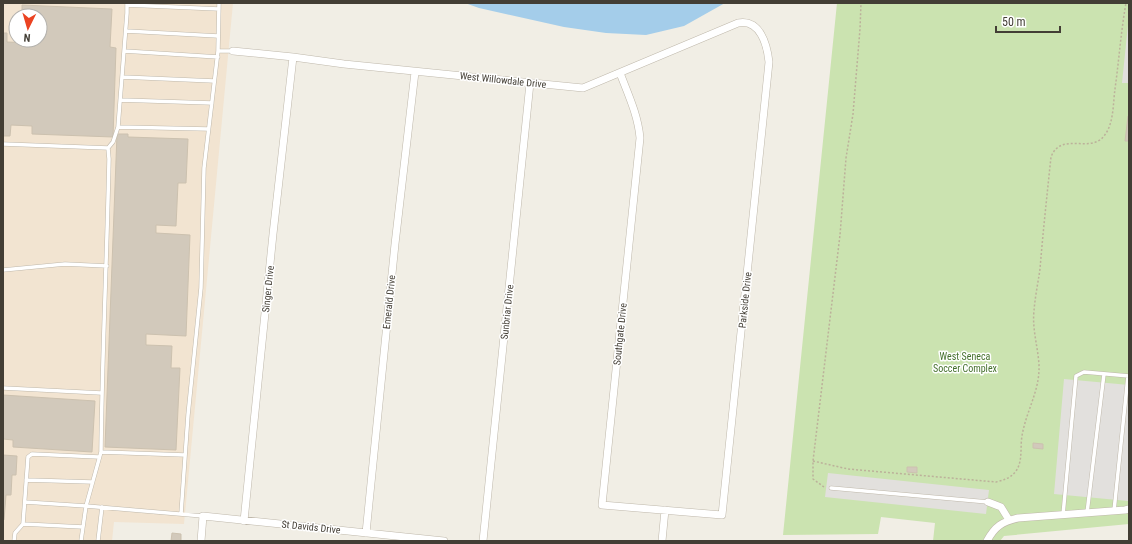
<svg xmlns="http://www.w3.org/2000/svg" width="1132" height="544" font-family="'Roboto Condensed',sans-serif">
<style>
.commercial{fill:#f2e4d1;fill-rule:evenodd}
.green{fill:#cbe3b0}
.parking{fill:#e2e0dd}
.water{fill:#a4cdea}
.building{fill:#d2c9bb;stroke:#ccc1af}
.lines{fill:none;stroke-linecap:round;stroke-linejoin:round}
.lane-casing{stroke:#bfb8ab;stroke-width:4.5}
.street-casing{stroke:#bfb8ab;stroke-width:8}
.path{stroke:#bcb19a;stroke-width:1.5;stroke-dasharray:2 2;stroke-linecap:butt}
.lane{stroke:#fff;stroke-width:3.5}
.street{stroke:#fff;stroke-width:7}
.labels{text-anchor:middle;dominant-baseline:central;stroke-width:3;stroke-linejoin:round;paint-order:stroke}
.street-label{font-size:10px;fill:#433e35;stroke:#fff}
.park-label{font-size:10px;fill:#45702d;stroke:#fff}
</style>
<rect width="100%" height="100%" fill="#f1eee5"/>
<!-- commercial -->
<path class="commercial" d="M3 3H233L184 524 114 522 112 541H3ZM16 16H40V40H16Z"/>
<!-- green -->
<path class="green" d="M837 3H1129V524L1004 536 1000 541H933L935 523 881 517 878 534 783 535Z"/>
<!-- parking -->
<path class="parking" d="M1129 15V83H1122Z
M1064 379 1129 385V486L1128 501 1054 494Z
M828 473 989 490 986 514 825 497Z"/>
<!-- water -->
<path class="water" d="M465 3H725L684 26 646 35 606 33 564 27 479 8Z"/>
<!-- building -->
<path class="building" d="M22 5 112 9 110 47 116 48 113 137 32 134V126L11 125 10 136H3V33H7V42L33 43V40H40V16H22Z
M1128 116 1129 117V141H1125Z
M117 134H128V137L188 139 186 183H178L176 226 156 225V233L190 235 186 336 146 334V345L172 346 171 368H180L176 450 105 447Z
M3 395 95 401 92 452 13 447V440L3 439Z
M1033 443 1043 444V449L1033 448Z
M3 455 17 456 16 475H12L11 495H6L4 520H3Z
M907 467H917V473L907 472Z
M172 533 181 534V541H171Z"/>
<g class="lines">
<defs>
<path id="lane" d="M127 5 219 9
M126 31 218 36
M124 51 218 57
M218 51 219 3
M122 77 214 81
M120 100 212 103
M118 127 127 13V3
M3 144 108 148
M3 270 65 264 107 266
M3 388 101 393
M101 452C102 355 107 257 109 159L108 148 113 142 118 127 208 129
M26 480 92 482
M831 488 988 502
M25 502 86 506 101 452 185 455
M1114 511 1128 376
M1087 513 1104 374
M181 514 188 415 201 288 204 168 218 51H233
M1063 515 1076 376 1084 372 1129 376
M23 524 83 527
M14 541 15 533 23 524 28 457 32 454 99 457
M81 541 86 506 203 516
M98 541 102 507"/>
<path id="street" d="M233 51 293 57 344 64 583 88 738 23C760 19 767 44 769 62L722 515 602 505 640 138C638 115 628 94 620 73
M988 502 1001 507 1009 520
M244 521 273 234 293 57
M366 533 395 244 415 72
M201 541 203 516 444 541
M483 541 530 83
M662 541 665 510
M987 541C995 526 1002 522 1018 518L1125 510 1129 509"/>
</defs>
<!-- lane casing -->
<use href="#lane" class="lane-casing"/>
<!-- street casing -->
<use href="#street" class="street-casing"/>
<!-- path -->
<path class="path" d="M813 461 848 469 996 482C1004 480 1011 478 1016 471 1023 461 1020 447 1022 436 1026 411 1040 391 1039 365 1038 347 1032 329 1034 311 1035 297 1038 283 1040 269 1043 232 1047 195 1051 157 1061 131 1090 154 1104 136 1114 124 1113 103 1115 89 1119 60 1121 31 1126 3
M824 487 813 479V461L840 235 846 158 853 114 860 29 861 3"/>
<!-- lane -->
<use href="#lane" class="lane"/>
<!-- street -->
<use href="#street" class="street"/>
</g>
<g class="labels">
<!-- street labels -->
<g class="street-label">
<text transform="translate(503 80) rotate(6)">West Willowdale Drive</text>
<text transform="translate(268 289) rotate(-84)">Singer Drive</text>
<text transform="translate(745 300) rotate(-84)">Parkside Drive</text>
<text transform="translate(389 302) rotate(-84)">Emerald Drive</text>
<text transform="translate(507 312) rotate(-84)">Sunbriar Drive</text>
<text transform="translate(620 334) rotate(-84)">Southgate Drive</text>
<text transform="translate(311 527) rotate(6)">St Davids Drive</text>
</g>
<!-- park labels -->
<g class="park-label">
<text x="965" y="356">West Seneca<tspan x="965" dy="12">Soccer Complex</tspan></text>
</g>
</g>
<!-- border -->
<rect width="1132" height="544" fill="none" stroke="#433e35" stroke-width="8"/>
<!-- north arrow -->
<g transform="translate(28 28) rotate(185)"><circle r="19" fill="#ffffff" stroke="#b4b2ae"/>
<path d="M0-3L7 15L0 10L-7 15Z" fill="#eb4322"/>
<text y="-6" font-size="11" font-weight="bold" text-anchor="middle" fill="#433e35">N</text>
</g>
<!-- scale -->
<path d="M996 26v6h64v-6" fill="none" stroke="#433e35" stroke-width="2"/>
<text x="1002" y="26" font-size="12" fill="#433e35" stroke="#ffffff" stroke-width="3" paint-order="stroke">50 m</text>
</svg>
